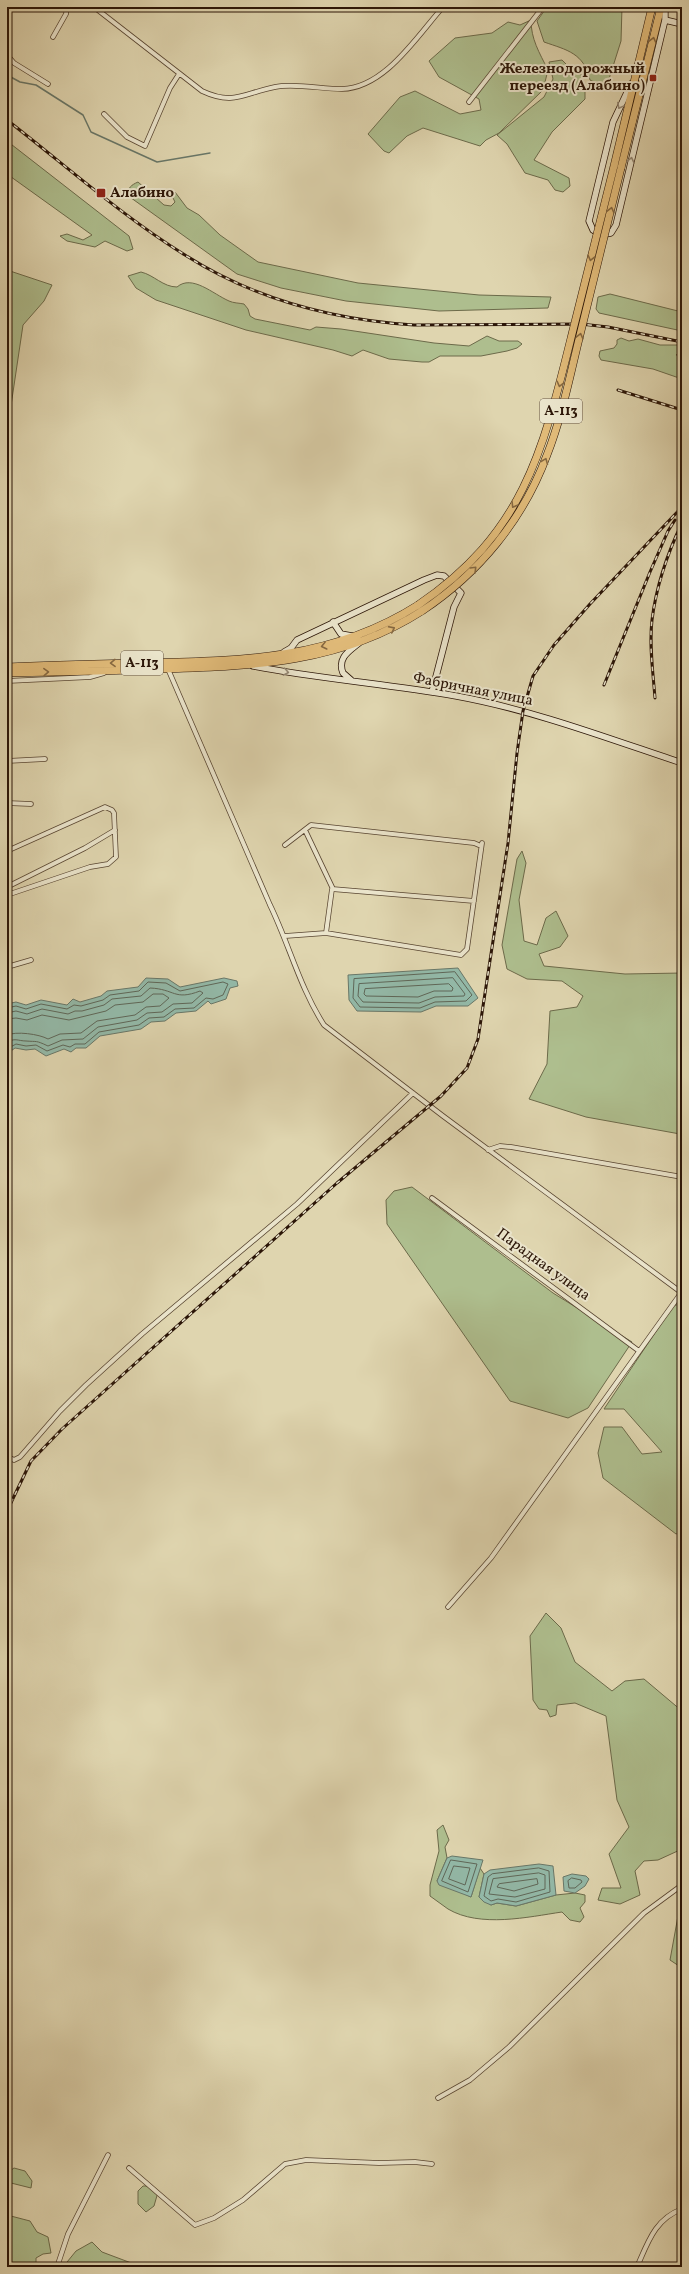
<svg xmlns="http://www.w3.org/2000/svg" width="689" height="2274" font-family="Vollkorn,serif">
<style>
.green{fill:#aebe8e;stroke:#6c6a4a}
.water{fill:#93b9a8;stroke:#697768}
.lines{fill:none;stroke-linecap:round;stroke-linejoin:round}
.shore{stroke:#5f6758;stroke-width:1}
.stream{stroke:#697768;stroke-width:1.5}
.street-casing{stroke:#584531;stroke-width:5.5}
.secondary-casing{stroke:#2b1507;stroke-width:7}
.highway-casing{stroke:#2b1507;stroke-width:8}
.street{stroke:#eae4cb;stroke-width:4}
.secondary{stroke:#eae4cb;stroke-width:5.5}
.highway{stroke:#e0ba78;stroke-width:7}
.rail-casing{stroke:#2b1507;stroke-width:3}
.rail{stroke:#eae4cb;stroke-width:1.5;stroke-dasharray:4.5;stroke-linecap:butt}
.highway-bridge-casing{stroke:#2b1507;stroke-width:8;stroke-linecap:butt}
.highway-bridge{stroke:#e0ba78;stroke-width:7}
.oneway{stroke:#866840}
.oneway2{stroke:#948773}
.poi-dot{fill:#8f2418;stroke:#eae4cb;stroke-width:1.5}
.labels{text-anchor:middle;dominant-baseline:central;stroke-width:4;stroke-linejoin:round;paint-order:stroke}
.shield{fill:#eae4cb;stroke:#645342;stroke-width:1}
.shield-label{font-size:14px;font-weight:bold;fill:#2b1507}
.poi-label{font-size:15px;font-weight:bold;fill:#2b1507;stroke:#eae4cb;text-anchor:end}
.street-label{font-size:15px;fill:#2b1507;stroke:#eae4cb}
</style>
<rect width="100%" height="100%" fill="#dfd5af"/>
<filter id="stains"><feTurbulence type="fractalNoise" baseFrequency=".005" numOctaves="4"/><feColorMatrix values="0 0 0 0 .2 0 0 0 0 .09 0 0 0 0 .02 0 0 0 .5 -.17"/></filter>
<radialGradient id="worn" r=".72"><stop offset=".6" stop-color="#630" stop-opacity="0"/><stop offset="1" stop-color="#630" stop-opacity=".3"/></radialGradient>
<!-- green -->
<path class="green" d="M547 7H622L621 41 609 79 600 85 590 80C584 53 567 50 544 42L537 21Z
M663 9 664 16 647 84 642 97Z
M531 20C531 39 539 52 548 70L543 90 499 133 486 140 480 146 423 128 407 136 389 153 384 151 368 134 400 97 415 91 460 114 481 110 479 99 439 77 429 61 455 38 492 33 508 22 520 25Z
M562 60 570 68 580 71 585 88V99L552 132 534 160 569 178 570 186 563 192 555 190 548 180 525 173 507 144 497 135 544 97 553 79 549 62Z
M7 141 129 236 133 249 127 251 105 241 95 247 67 241 60 236 67 234 83 240 92 235 7 174Z
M138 182 164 205 171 206 175 202 169 190 175 192 187 208 199 215 220 235 258 262 358 283 479 295 551 297 548 308 439 311 346 301 281 288 237 274 127 195C128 188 131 185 138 182Z
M7 270 52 285 44 301 23 325 9 419H7Z
M141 272C154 275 163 287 177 287 192 274 213 294 229 301 233 303 239 303 244 304L248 309 250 316 255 319 310 330 316 327 341 329 434 343 469 346 487 336 499 341H518L522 344 517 348 507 351 481 356H440L429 362H422L389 359 363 350 352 356 333 350 246 330 156 300 136 288 128 276Z
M610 294 682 312V331L599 313 596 309 598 297Z
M621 338 629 341 638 339 660 345H682V352H679L676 355 682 357V379L653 369 601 360 599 356 600 351 614 348 617 344V340Z
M522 851 526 863 519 900 524 941 537 945 546 918 556 911 568 936 560 947 539 954 544 966 625 974 682 973V1133L680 1134 586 1117 529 1099 547 1064 550 1011 577 1007 583 996 562 981 527 979 507 969 502 945 517 859Z
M412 1187 553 1293 632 1342 588 1408 568 1418 510 1401 387 1224 386 1200 394 1191Z
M682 1303V1532L676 1534 603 1478 598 1453 604 1427H622L642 1454 662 1452 624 1409H604L673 1306Z
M546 1613 561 1628 575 1662 612 1691 625 1681 644 1679 682 1711V1849L658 1860 644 1861 635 1871 640 1895 620 1904 598 1900 602 1888H621L609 1854 629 1827 617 1800 606 1716 575 1703 557 1705 556 1715 550 1717 547 1710 539 1709 533 1700 530 1636Z
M443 1825 449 1840 445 1847 447 1858 437 1881 471 1897 480 1868 484 1874 479 1897 491 1905 497 1903 516 1906 556 1895 575 1893 585 1895V1902L580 1908 584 1917 580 1922 570 1920 562 1912C528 1917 480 1928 448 1909 442 1905 436 1900 430 1896V1885L439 1851 437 1830Z
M682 1912V1968L670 1960 678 1916Z
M14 2168 25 2171 32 2181 31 2188 7 2182V2173Z
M143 2186H153L158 2192 154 2206 146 2212 138 2204V2191Z
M7 2215 30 2221 37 2232 48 2237 51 2253 43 2254 36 2258V2267H7Z
M92 2242 102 2252 142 2267H63L76 2251Z"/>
<!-- water -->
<path class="water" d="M458 968 478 998 468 1006H436L421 1012 357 1011 349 1000 348 975Z
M146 978 168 979 180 987 224 978 237 981 238 986 230 988 226 999 211 1004 208 1001 196 1011 176 1013 165 1021 151 1022 141 1029 100 1036 86 1048H76L71 1052 64 1049 46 1056 35 1049 26 1050 15 1048 7 1054V1004L16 1002 26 1005 41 1000 67 1005 73 999 80 1002 101 996 107 991 138 987Z
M452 1856 483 1860 471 1897 439 1885 437 1881 447 1858Z
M539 1864 553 1866 556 1895 516 1906 497 1903 491 1905 484 1902 479 1897 484 1874 490 1870Z
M572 1874 586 1876 589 1879 585 1886 575 1893 564 1891 563 1877Z"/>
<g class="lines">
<!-- shore -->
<path class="shore" d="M455 972 472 995 466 1001 435 1002 420 1008 360 1007 353 998 354 979Z
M453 978 465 994 464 996 435 997 419 1003 363 1002 358 996 359 984Z
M449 984 453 988 452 991H434L418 997 366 996 364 994 365 989Z
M7 1008 16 1006 26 1009 41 1004 67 1009 74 1005 81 1006 103 1000 110 995 139 991 148 982 166 983 180 991 223 982 228 984 223 995 213 999 206 998 194 1008 175 1009 164 1017 149 1018 139 1025 99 1032 85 1044H75L70 1047 63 1045 47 1051 36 1045 26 1046 16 1044 7 1049
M7 1013 16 1011 27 1014 42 1009 68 1014 75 1011H82L104 1005 112 999 141 996 150 988C175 989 174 1001 200 991L203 993 192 1003 173 1004 162 1012 147 1013 137 1020 98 1027 83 1039 62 1040 48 1046C35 1040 38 1042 26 1041 18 1041 14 1037 7 1043
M7 1019 16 1018 27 1020 42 1015 69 1020 106 1011 115 1005 143 1002 153 994H163L169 998 160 1006 146 1007 135 1015 97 1021 81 1033 60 1034 48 1039C39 1034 16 1031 7 1035
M451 1860 477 1864 468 1892 442 1881Z
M454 1866 470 1868 465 1885 449 1879Z
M539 1868 549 1871 550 1892 516 1902 498 1899 491 1901 484 1896 488 1877 492 1874Z
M539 1873 545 1875V1889L515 1897 489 1894 493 1879Z
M572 1878 581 1880 582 1882 575 1888H569L568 1881Z
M537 1879 538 1884 514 1891 497 1887 499 1884Z"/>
<!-- stream -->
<path class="stream" d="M7 75 20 82 36 85 83 115 91 132 157 162 210 153"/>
<defs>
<path id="street" d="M94 7 202 91C234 106 244 93 275 87 294 83 322 89 342 89 385 88 417 36 443 7
M53 37 66 14 67 7
M7 55 14 63 48 84
M469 102 543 7
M104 114 127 137 145 146 170 88 179 74
M7 422 8 423
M168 669 270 905C289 944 300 988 324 1025L443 1116 682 1293
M7 681 90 677 104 673
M7 761 45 759
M7 803 31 804
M305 830 333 889
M285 845 311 825 474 843 481 846
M7 851 105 807 112 810 114 813 116 857 108 864 90 867 7 895
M7 887 85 848 115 830
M326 933 332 889 474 901
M285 936 326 933 461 955 467 949 482 843
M7 967 31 960
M488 1150 500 1146 511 1147 682 1177
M432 1198 639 1351
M7 1454 8 1457 14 1460 20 1457 60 1411 86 1385 142 1334 297 1204 413 1093
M448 1607 491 1558 681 1293
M438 2098 470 2080 509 2047 644 1913 682 1885
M129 2168 195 2225 214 2218 243 2200 285 2164 306 2160 379 2163 415 2162 432 2164
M57 2267 68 2234 108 2155
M637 2267C648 2242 655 2219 682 2209"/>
<path id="secondary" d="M665 20 682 24
M631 84 613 122 589 221 593 230 601 235 611 233 616 225 665 20V7
M333 622 341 634 352 636
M284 652 291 648 297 640 424 580 437 575 444 576 461 593 454 607 432 692
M253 666C320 679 389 684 456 696 533 710 607 738 682 763
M351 680 343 673C337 658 349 651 359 643"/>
<path id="highway" d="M614 166 652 7
M621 168 661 7
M7 667C50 665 94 664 137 663 237 661 330 661 418 605
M7 673C59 672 110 671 162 669 256 666 341 663 422 611"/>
</defs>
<!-- street casing -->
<use href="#street" class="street-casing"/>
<!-- secondary casing -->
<use href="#secondary" class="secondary-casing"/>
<!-- highway casing -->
<use href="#highway" class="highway-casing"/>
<!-- street -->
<use href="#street" class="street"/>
<!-- secondary -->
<use href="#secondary" class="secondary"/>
<!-- highway -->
<use href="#highway" class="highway"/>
<defs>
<path id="rail" d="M7 120C65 165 122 216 185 255 254 299 333 320 414 325L581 324 608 327 682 342
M618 390 682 410
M604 685 650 572 668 531 675 520
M655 698C653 672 649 645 652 620 656 588 668 552 682 523
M7 1511 31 1461 62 1429 337 1183 441 1096 467 1068 478 1039 508 843 517 753 523 711 533 676 554 645 590 604 682 507"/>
</defs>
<!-- rail casing -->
<use href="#rail" class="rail-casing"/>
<!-- rail -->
<use href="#rail" class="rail"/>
<defs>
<path id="highway-bridge" d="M418 605C524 533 543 451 572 334 586 278 600 222 614 166
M422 611C479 573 523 520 547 455 562 417 570 375 580 335 594 279 607 224 621 168"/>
</defs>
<!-- highway-bridge casing -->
<use href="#highway-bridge" class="highway-bridge-casing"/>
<!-- highway-bridge -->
<use href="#highway-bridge" class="highway-bridge"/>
</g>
<!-- one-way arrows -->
<defs><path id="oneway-chevron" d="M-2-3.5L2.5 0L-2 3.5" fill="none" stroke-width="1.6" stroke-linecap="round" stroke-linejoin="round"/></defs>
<g class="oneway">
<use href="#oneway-chevron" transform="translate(653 40) rotate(-76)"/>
<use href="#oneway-chevron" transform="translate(611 210) rotate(-76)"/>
<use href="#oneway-chevron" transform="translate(591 258) rotate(104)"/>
<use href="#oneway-chevron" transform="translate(580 336) rotate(-76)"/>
<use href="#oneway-chevron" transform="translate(560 384) rotate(104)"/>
<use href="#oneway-chevron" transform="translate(545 461) rotate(-68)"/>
<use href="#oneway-chevron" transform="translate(514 505) rotate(121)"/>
<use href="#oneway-chevron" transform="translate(474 569) rotate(-45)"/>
<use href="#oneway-chevron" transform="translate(392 629) rotate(-27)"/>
<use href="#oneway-chevron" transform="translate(324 646) rotate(166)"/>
<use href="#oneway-chevron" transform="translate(113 663) rotate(179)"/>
<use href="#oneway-chevron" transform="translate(46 672) rotate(-2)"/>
</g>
<g class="oneway2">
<use href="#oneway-chevron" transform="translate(620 106) rotate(118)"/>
<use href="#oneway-chevron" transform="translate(631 160) rotate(-77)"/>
<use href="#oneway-chevron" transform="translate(286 672) rotate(10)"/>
</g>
<!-- markers -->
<g class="poi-dot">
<rect x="649" y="74" width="8" height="8" rx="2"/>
<rect x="96" y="188" width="10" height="10" rx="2"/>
</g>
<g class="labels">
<!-- shield labels -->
<g class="shield">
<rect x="540" y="399" width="42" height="24" rx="3"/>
<rect x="121" y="651" width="42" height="24" rx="3"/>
</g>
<g class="shield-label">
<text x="561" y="411">А-113</text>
<text x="142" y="663">А-113</text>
</g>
<!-- poi labels -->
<g class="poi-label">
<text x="645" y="69">Железнодорожный<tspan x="645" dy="17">переезд (Алабино)</tspan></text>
<text x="110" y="193" text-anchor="start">Алабино</text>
</g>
<!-- street labels -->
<g class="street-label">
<text transform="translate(473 690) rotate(11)">Фабричная улица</text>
<text transform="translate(543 1265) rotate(36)">Парадная улица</text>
</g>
</g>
<!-- margin -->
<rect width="689" height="2274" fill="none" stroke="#dfd5af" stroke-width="24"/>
<rect x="8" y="8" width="673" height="2258" fill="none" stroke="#2b1507" stroke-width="2"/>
<rect x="12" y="12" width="665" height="2250" fill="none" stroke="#2b1507"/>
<rect width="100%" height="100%" filter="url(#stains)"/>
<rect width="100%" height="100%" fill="url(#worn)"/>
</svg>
